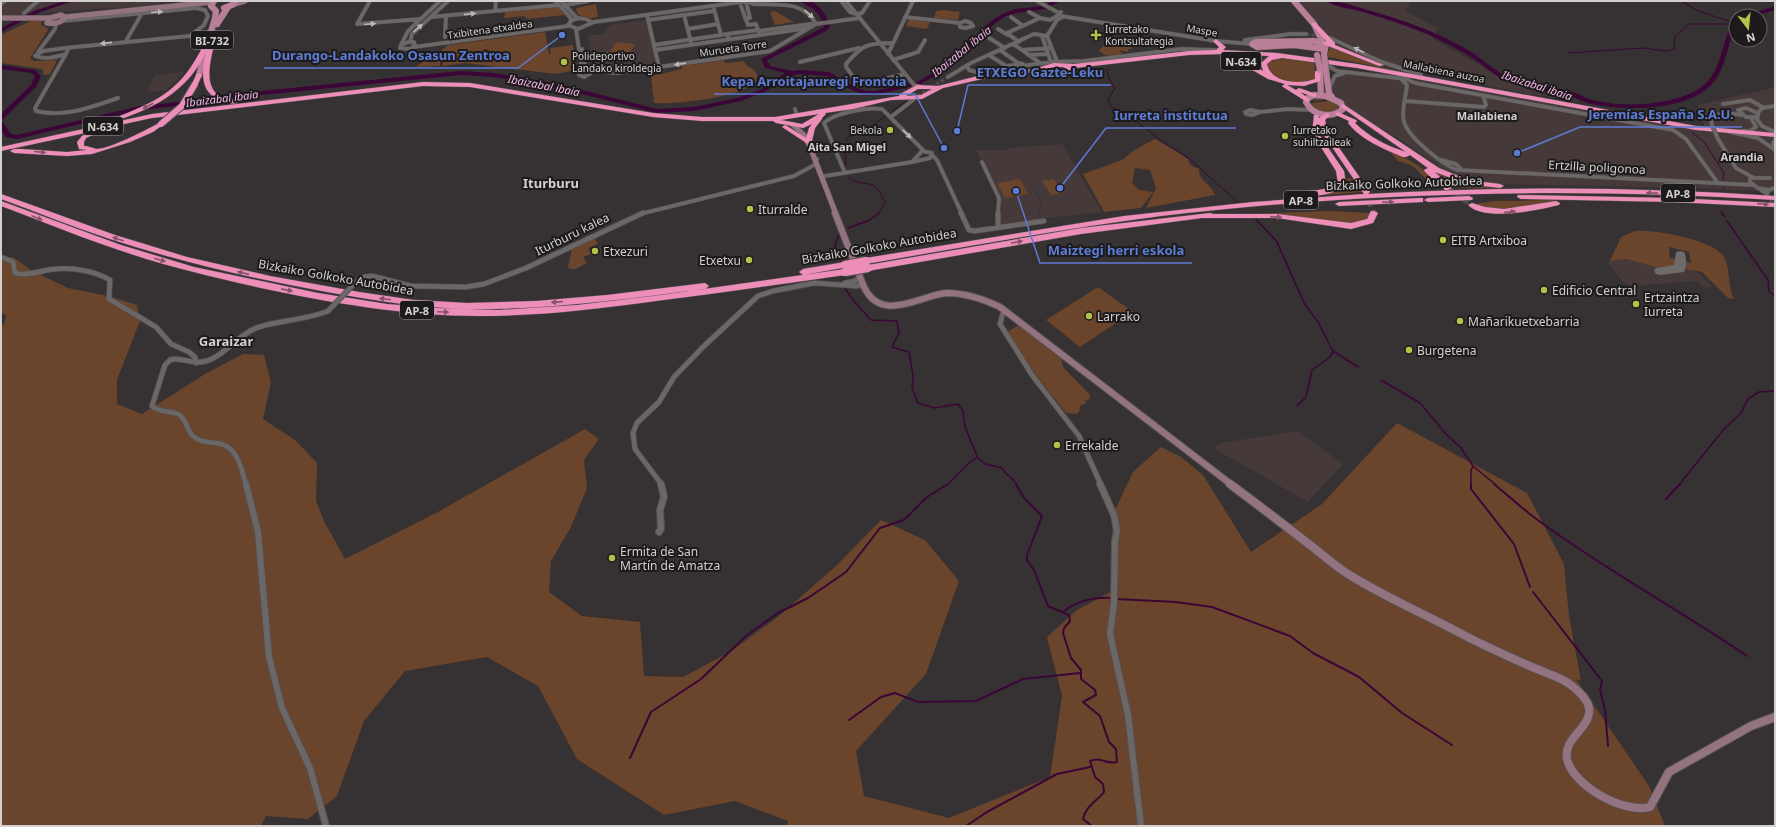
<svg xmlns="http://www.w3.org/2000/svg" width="1776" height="827" font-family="'Noto Sans',sans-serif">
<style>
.built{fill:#45393a}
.green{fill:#6a442b}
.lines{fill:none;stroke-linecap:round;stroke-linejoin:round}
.stream-far2{stroke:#3b0637;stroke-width:1}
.stream-far1{stroke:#3b0637;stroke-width:1.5}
.stream{stroke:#3b0637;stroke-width:2}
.river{fill:#3b0637;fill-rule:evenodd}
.taxiway{fill:#6e6a6a;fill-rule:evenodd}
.street-tunnel{stroke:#4e494a;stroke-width:3.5;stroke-dasharray:3.5 2;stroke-linecap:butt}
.highway-tunnel{stroke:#4e494a;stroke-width:6;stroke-dasharray:6 3.5;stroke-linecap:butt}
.street-far2-casing{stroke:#555051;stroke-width:4.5}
.street-far1-casing{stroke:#555051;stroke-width:6}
.street-casing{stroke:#555051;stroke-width:8}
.secondary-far2-casing{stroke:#555051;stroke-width:6}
.secondary-far1-casing{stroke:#555051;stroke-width:8}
.secondary-casing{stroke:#555051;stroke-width:10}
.primary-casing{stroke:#555051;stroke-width:7}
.highway-casing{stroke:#555051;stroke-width:1}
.street-far2{stroke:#6c6767;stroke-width:3.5}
.street-far1{stroke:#6c6767;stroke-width:4.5}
.street{stroke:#6c6767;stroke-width:6}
.secondary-far2{stroke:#937380;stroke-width:5}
.secondary-far1{stroke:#937380;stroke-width:6}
.secondary{stroke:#937380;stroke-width:8}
.primary{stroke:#b97e98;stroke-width:6}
.highway{fill:#ed8eb9;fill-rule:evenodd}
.street-bridge-far1-casing{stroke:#555051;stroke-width:4.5;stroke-linecap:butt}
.street-bridge-casing{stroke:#555051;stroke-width:6;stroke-linecap:butt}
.primary-bridge-casing{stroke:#555051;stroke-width:7;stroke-linecap:butt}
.highway-bridge-far1-casing{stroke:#555051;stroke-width:8;stroke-linecap:butt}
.highway-bridge-casing{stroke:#555051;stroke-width:10;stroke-linecap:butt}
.street-bridge-far1{stroke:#6c6767;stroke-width:3.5}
.street-bridge{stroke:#6c6767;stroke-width:4.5}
.primary-bridge{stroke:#b97e98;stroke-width:6}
.highway-bridge-far1{stroke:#ed8eb9;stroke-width:6}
.highway-bridge{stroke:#ed8eb9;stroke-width:8}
.oneway{fill:#bab6b6}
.oneway2{fill:#84546a}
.poi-dot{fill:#b5c249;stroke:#1c1a1a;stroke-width:1.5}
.labels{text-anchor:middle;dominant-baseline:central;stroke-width:4;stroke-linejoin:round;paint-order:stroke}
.far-street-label{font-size:10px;fill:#d4d0d0;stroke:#1c1a1a}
.far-poi-label{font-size:10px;fill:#d4d0d0;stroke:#1c1a1a;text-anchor:start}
.shield{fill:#1c1a1a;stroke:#9d9999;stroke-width:1}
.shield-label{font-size:11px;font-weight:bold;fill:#d4d0d0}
.far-water-label{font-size:11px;font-style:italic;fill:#f7b5ed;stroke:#1c1a1a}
.far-neighbourhood-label{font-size:11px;font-weight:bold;fill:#d4d0d0;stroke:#1c1a1a}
.street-label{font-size:12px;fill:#d4d0d0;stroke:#1c1a1a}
.poi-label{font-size:12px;fill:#d4d0d0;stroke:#1c1a1a;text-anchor:start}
.neighbourhood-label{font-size:13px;font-weight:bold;fill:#d4d0d0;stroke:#1c1a1a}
.leader{fill:none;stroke:#5d7cd5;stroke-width:1.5}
.callout-dot{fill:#5d7cd5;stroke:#1c1a1a;stroke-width:1.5}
.callout-label{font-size:13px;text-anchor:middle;font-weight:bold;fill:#5d7cd5;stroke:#1c1a1a;stroke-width:4;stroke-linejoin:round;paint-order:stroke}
</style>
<rect width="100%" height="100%" fill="#363132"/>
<!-- built -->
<path class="built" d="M6 1H161L158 5 1 16V5Z
M1297 1H1411L1405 11 1438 28 1433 39 1497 75 1534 90 1554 94V97L1528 94 1396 66 1339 39 1327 35Z
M646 20 657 64 606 71 593 67 588 35H602L610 25Z
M185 72 166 90 146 93 155 75Z
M1341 73H1370L1451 85 1706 132 1698 105 1775 87V192L1697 188 1497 184 1473 181 1453 176 1390 133 1354 114 1332 91 1333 76Z
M1062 144 1102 212 1039 219 1042 202 1021 168 1041 202 1038 219 1000 225 1001 199 976 150H1009V148Z
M1625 259 1659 268 1677 261 1676 259 1685 262 1689 270 1699 273 1712 287 1705 288 1698 281 1629 286 1623 282 1608 264 1609 261Z
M1298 431 1343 464 1308 502 1213 448 1220 443Z"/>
<!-- green -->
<path class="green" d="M596 4 598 17 591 18 578 15 576 8Z
M557 7 565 15 527 19 524 16 504 18 505 12Z
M942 10 960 12 958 20 934 18 936 11Z
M775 11 794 22 775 25 770 12Z
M37 18 42 20 41 25 47 28 48 30 30 58 34 61 57 60 50 74 44 75 42 69 1 63V35Z
M909 19 930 22 927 29 906 26Z
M545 32 549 54H551L550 48 573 45 576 70 556 74 465 63 443 66 442 50 448 45Z
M1112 38 1130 41 1131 49H1128V52L1120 50 1122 54C1112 56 1105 58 1099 50Z
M616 42 635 44 629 55 632 56 631 58 635 60 609 61V58H606Z
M1331 47 1376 65 1404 72 1328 57V52Z
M430 56 440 57V66L416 67Z
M1278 59 1314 61 1316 79C1296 85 1279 83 1266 66L1269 62Z
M724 60 725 63 744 61 746 65 754 70 757 74 756 82C742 97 675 105 654 103L651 76 682 69V66Z
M1318 98H1326L1337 104 1338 108C1331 116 1320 112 1312 107V103L1330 101 1327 99 1313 101Z
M1155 139 1176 151 1188 159 1190 165 1199 169C1198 181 1212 184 1215 195L1146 208 1156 188 1150 170 1135 168 1132 183 1139 190 1153 192 1141 208 1104 212 1083 174 1122 160 1136 149Z
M1389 151C1412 159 1428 172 1445 188L1434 187 1413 166 1398 161Z
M1418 161C1444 178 1469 186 1500 188H1451Z
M1348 178H1350L1363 192 1286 198 1335 192C1343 189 1346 186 1348 178Z
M1020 179 1028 194 1005 198 997 183Z
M1054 179 1063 193 1051 195 1042 181Z
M1555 200 1513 210 1494 211 1474 204 1494 201Z
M1331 211 1371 213 1366 219 1354 224 1248 214Z
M1635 231C1654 229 1715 240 1724 257 1731 270 1727 286 1734 299L1728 298 1702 272 1689 270 1684 266 1685 262 1691 263 1689 252 1669 247 1670 258 1676 259 1677 267 1659 268 1626 259 1610 261 1621 237Z
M595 238 598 244 588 248 591 254 583 257 587 263C580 266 573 273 568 267L572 248Z
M13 257 32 271 68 288 108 296 137 305 140 321 117 380V404L142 414 205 374 243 354 264 355 271 382 263 419 295 440 317 463 316 501 325 523 345 559 436 513 585 429 599 439 584 460 587 488 571 527 551 561 549 592 582 616 640 622 644 676 683 677 730 652 779 616 837 565 881 520 925 540 959 581 926 674 856 751 864 796 949 818 1050 777 1062 696 1047 637 1077 610 1118 588 1112 536 1115 510 1133 472 1161 447 1181 457 1203 475 1251 552 1322 504 1397 423 1527 493 1564 564 1569 616 1581 681 1576 679 1649 786 1665 826H787L788 821 735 801 664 815 577 759 538 686 487 657 405 671 364 721 337 796 308 819 266 816 261 826H1V325H4L6 315 1 313V258Z
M1098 287 1133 312 1080 347 1046 320Z
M1019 325 1061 358 1063 367 1091 396 1089 397 1090 399 1085 401 1086 403 1080 406 1079 412 1076 414 1066 413 1035 374 1007 332Z"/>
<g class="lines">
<!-- stream-far2 -->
<path class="stream-far2" d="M1681 1 1698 11 1735 23
M1569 53 1643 48 1667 51 1674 49 1675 37 1689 24H1734
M1107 69 1109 79 1115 88 1108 100 1111 107 1127 114 1163 142 1190 159 1237 202
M905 87 907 90
M892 111 906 101
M1692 132 1705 143 1724 173 1723 180
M846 141 847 138 875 124 885 116
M845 151 846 166
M849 178C869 190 873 174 885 203L878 214
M1724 186V188
M1721 211 1723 214"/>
<!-- stream-far1 -->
<path class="stream-far1" d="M1722 213 1725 217
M1255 218 1277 242 1304 303 1318 322 1333 351 1358 367
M1727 221 1768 280 1769 292 1775 296
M848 228 870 220 879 213
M838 259 835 246 839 234
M845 288 853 300 871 320 897 321 899 333 892 347 909 352 913 376 912 388 918 403 935 408 958 404 963 411 965 427 978 458 985 464 1002 468C1006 476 1013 477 1017 485
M1381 380 1420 403 1446 434 1461 448 1473 466 1496 485
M1297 406 1306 397 1312 370 1329 358 1333 352
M947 485C958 475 965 465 977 457
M1471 485V470L1473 466
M1679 485 1724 429 1741 413 1748 399 1759 392 1775 391"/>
<!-- stream -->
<path class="stream" d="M1016 484 1024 498 1042 516 1027 555V560L1034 570 1048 606 1069 615 1070 621 1064 628 1063 633 1071 658 1081 670V679L1095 690 1096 695 1083 702 1100 716 1109 742 1116 749 1117 762C1105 765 1102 756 1090 761L1095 777 1103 784 1104 792C1097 801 1085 807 1083 819L1092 826
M1471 484V489L1514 544 1530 587
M1494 484C1511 498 1528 514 1546 526 1611 573 1681 611 1747 656
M1666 499 1680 484
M1533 592 1602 681 1600 690 1605 710 1608 746
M1116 599 1176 602 1212 607 1290 636 1313 653 1359 677 1402 713 1452 745
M1064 611C1079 600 1094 597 1112 598
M849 720 881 697 895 693 918 702 976 701 1023 679 1080 673
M630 758 651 712 701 679 746 636 778 613 808 598 846 572 880 528 904 520 927 497 948 484
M966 826 987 812 1057 774 1090 767"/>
<!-- river -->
<path class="river" d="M64 1H73L38 13 1 32V28L34 11Z
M765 1H786C781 4 770 4 765 1Z
M799 1C802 1 806 0 809 1 820 4 828 17 830 27L826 31 767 60 770 66 793 71 799 70 829 72 856 88 867 91H875L917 82 934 72 954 57 990 22 1002 14 1015 9 1042 6 1053 1H1061L1045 9 1016 13 1006 16 994 24 958 59 938 74 921 84 875 95H866L852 90 827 76 799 74 790 76 764 92 741 101 694 111 657 113 554 87 493 77 461 75 221 99 187 105 140 110 17 139 6 137 1 130V121L3 122 11 134 17 135 140 106 187 101 221 95 461 71 493 73 554 83 657 109 694 107 737 98 760 90 785 73 765 68 761 59 824 27C820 10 811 8 799 1Z
M1326 1C1339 1 1352 5 1364 9 1400 19 1436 31 1468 50 1480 57 1491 68 1503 74 1525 85 1550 86 1573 92 1580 94 1586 99 1593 100 1624 108 1678 106 1704 85 1722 70 1722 39 1734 20L1736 19V27C1726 46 1726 72 1709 87 1683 111 1625 111 1592 104 1584 103 1578 98 1570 96 1546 90 1522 87 1499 77 1491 73 1485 66 1477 61 1462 51 1446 43 1429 35 1408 26 1386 19 1363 12 1353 9 1334 7 1326 1Z
M1775 6V10L1754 16H1744Z
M1 65 35 70 41 76 36 87 3 119 1 120V114L31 85 35 76 31 73 1 69Z"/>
<!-- taxiway -->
<path class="taxiway" d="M1680 251 1684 252C1687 257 1687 267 1684 272L1660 275 1656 274 1654 271 1656 268 1674 265 1676 252Z"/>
<!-- street-tunnel -->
<path class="street-tunnel" d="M1306 34 1321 36
M913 99 948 77
M1767 195 1775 206"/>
<!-- highway-tunnel -->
<path class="highway-tunnel" d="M1448 188 1472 205
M1366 192 1374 213"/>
<defs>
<path id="street-far2" d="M370 1 357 24 421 19
M555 1 570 17 571 21
M561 1 577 18
M841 1 850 12 857 14
M846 1 914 85 921 87
M1037 1 1059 13 1061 12
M1 4 5 1
M561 8 565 5 588 1
M714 9 718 24
M495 11 496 1
M1029 12 1040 18
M24 13 38 1
M1058 13 1061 16 1216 41 1252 44
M858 14 862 13 870 1
M647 15 659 67
M431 17 559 5
M905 17 960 23
M1011 17 1023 26
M745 18H750L746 2
M648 20 684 15
M62 21 196 8 205 10 208 16 204 25 190 36
M590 21C582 17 573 17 568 25L578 29 594 22 748 1
M965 21 971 23 973 26 966 28 960 27V23Z
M816 24 860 18
M576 29 582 70
M688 29 718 24 721 35 727 34 729 39
M998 29 1008 35
M759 31 811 24
M727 34 758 30
M760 35 809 28
M986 36 1005 48
M1042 36 1051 62
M1047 36 1058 64
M445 37 446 16
M1330 38 1382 62 1421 75
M1245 40 1290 34H1306
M126 41 142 13
M408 42H414L415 45 410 49 400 48 401 45Z
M410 42 412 34 448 1
M691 42 684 15 714 11
M1019 42 1007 33 1040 18 1050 20 1057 16
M892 43C867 43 862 45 846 64V67L857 82 863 84 905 74
M1013 44 1022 50 1051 48
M401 45 408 31 440 1
M654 45 721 35
M414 47 568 26
M65 48 200 35 208 33 211 28
M65 48 68 49 66 54C56 57 45 60 35 56L43 51Z
M582 49 586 70
M655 50 760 35 756 24 748 25 741 6
M1000 50 1018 63 1023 64 1006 66 989 55Z
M1022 50 1040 63
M38 52 55 29 56 23
M66 54 35 108 36 111C65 118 91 107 118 98
M888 54 913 1
M1028 55 1048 54
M589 58 608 54
M893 60 918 52 925 40
M800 62 859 48
M1325 64 1337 71 1406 79 1415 83 1673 130 1686 139 1718 183
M967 66 969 70 976 72 1051 62 1084 61 1181 49 1215 50
M583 70H589L591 73 584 77 579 75V72Z
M590 71 617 73 770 51 816 24C804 0 776 5 753 4L747 1
M948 77 971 63 1034 34 1047 36 1057 20 1064 16
M1402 80 1407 85C1406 96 1401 111 1404 122 1409 138 1442 164 1457 170L1460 168 1456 164 1441 160
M1329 88 1335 76 1344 73
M1405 101 1484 107 1486 105 1483 95
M1723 104 1750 100 1764 108
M1746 108 1758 113V117H1746L1738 110Z
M1762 108 1775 106
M795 109 797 115
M1250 110 1260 112 1253 115 1246 114 1245 112Z
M1260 112 1288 109 1311 110
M1758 113 1762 108
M891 117 913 100
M1756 118 1762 126 1775 132
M1712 125 1711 117C1721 112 1730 113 1741 115
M1742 131H1750L1756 127 1751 118
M1730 132 1758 138 1775 150
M1718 139 1736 168 1754 178
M1775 140 1773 143 1775 149
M922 151 932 153 930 158 912 162Z
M932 155 937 160 962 214
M982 162 999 198 998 214
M1458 170 1753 185
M845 173 824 123C834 113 867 107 882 109L924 151
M825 176 912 162
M1751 178H1770
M1750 179V182L1758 188 1769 190
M1761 190 1767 194 1769 190 1775 188
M640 214 794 176 816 164 817 159"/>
<path id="street-far1" d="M961 213 969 230 975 231 1044 221
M998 227V213
M1 257 13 262 15 273 20 274C32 275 43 270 55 269 72 267 95 271 110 280L109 299 156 327 171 344 189 352 195 357 196 363
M355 283 364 277 372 276 411 286 466 287 484 284 526 268 643 213
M845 283 855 281 860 277
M1004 309 1000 324 1032 375 1079 436 1101 485
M246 485C241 468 238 445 216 443 208 442 200 442 193 436 186 430 187 419 178 414 169 410 159 413 152 406L165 365 170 360 174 359C184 359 193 363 202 362 223 359 237 334 259 327 282 320 306 320 328 311
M662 485 635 449 633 433 637 423 659 402 674 377 704 346 758 296 773 291 814 283 857 286 863 284"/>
<path id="street" d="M246 484 258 532 269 657 282 708 310 768 326 826
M1100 484 1114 515 1117 531 1115 541 1114 602 1110 634 1128 715 1141 826
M659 532 661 529 660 510 664 497 661 484"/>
<path id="secondary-far2" d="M232 5 245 1
M1 18H50L61 15 65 17 213 2
M50 18 47 23C54 24 61 24 65 17
M793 125 804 135 810 147 836 214"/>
<path id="secondary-far1" d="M835 213 864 287C882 324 920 295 947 293 966 293 983 299 1000 307L1232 485"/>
<path id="secondary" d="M1230 484C1257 504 1283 524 1310 545 1322 554 1335 566 1348 574 1383 596 1422 613 1458 632 1482 645 1507 656 1532 667 1543 672 1558 676 1568 683 1575 688 1587 698 1589 708 1592 728 1563 737 1567 759 1573 786 1624 814 1650 807L1669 772 1751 726 1775 717"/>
<path id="primary" d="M1294 1 1314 24 1322 41
M224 8 232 5 236 1
M217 24 228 7
M1324 49 1294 45 1257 47 1252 44 1256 42 1314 41 1326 44 1324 54
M1320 70 1321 95
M1326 71 1329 93 1332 97
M199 75 215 18 216 11 211 6 214 1
M1314 95 1326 96 1341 103 1343 109C1331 119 1313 116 1306 102L1308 98Z"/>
<path id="highway" d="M1312 23H1316L1335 43V45L1384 65 1379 66 1323 44V42H1327L1312 25Z
M1216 39 1226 47 1223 50 1277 53 1357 64 1696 126 1775 133V137L1696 130 1357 68 1282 58 1272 60 1267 64C1271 83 1299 85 1315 79V72L1318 69H1322L1323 70 1321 72 1320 81 1304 86 1287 85 1296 90 1299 88 1316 94 1317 95 1314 97 1300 92 1309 99 1310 100 1307 102 1283 87 1282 86 1285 84 1268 79 1235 60 1224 56 1223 54 1189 55 1075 68 1058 75 1029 73 982 79 943 88 922 99 891 100 853 109 825 113 826 114 822 118V119L815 128 812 141 808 144 782 127 785 125 787 126 806 138 809 128 812 124 803 128 776 123 773 121H702L653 117 470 87 423 86 152 118 96 130 98 132 97 133 86 138 84 142V146C88 146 93 148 96 149 110 149 146 130 159 123L161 122 164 124 153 132 130 142 92 154 67 156 14 153 10 151 14 149H21L67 152 87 150 79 149 77 142 82 136 90 132 1 151V147L152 114 423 82 470 83 653 113 702 117H775L899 96 900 94 917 85 938 86 982 75 1033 69 1054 63 1074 64 1189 51 1216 50 1219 47 1213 41ZM1229 54 1269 56 1261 63 1263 71 1239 58ZM1054 67H1065L1057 71 1043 70ZM918 89H932L921 95 906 96ZM819 114 802 124 781 120Z
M206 44 208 45V48L213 49C210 63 204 87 220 96 226 99 232 99 238 101V103C232 104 225 103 219 100 199 91 202 70 206 52 189 88 160 105 124 118H120V116C161 100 183 87 203 46Z
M199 73 202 75 198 84 193 85 192 84 196 75Z
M1343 104 1439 168 1468 180 1500 184 1504 186 1500 188 1467 184 1435 172 1452 188 1448 190H1445L1425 172 1424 170 1428 168 1410 155 1406 157H1403C1384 149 1361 140 1348 123L1349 121 1336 115 1335 114 1338 112 1356 120 1357 121 1355 123C1369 137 1387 146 1406 152L1341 107V105Z
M1327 113 1330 115 1325 120 1328 132 1370 192 1368 194C1504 186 1640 187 1775 196V200C1571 187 1364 192 1161 216 1062 229 964 247 866 264L862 261 866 258 1124 216 1253 202 1364 194 1319 128 1318 133 1344 171 1346 184C1335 196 1317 195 1302 197L1298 195C1307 188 1326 193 1338 183L1336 171 1312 133 1314 115H1318L1319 118Z
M1 194 115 235 187 257 270 276 359 292 414 300 467 303 536 301 607 295 705 283 709 286 705 289C626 299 547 310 467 309 420 308 373 300 327 292 254 279 181 262 110 239 73 227 37 212 1 199Z
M1518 195 1673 198 1775 203V207L1673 202 1521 199 1517 197Z
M1469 196 1473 198 1472 200 1428 202 1424 200 1428 198Z
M1420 198H1423V202L1339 206 1335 204 1339 202Z
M1 201 121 245 194 267 318 293 387 304 434 308 499 310 577 305 661 295 845 269 849 272 845 275C782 284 719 293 656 301 598 309 539 316 479 316 406 316 332 303 261 288 217 278 173 268 131 254 87 240 44 222 1 206Z
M1556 201 1560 203 1559 205C1538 210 1485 222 1468 205L1472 203 1485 207 1504 209Z
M1371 211H1374L1378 213 1373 223 1351 229 1277 218H1202L1081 234 868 271 864 268 868 265 1081 228 1210 213 1213 214H1277L1351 223 1367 219Z
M845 262 849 265 848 267 803 275 799 272 803 269Z"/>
</defs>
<!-- street-far2 casing -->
<use href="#street-far2" class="street-far2-casing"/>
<!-- street-far1 casing -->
<use href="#street-far1" class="street-far1-casing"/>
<!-- street casing -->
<use href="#street" class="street-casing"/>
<!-- secondary-far2 casing -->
<use href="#secondary-far2" class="secondary-far2-casing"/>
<!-- secondary-far1 casing -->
<use href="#secondary-far1" class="secondary-far1-casing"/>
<!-- secondary casing -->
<use href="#secondary" class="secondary-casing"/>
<!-- primary casing -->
<use href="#primary" class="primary-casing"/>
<!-- highway casing -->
<use href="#highway" class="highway-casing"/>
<!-- street-far2 -->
<use href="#street-far2" class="street-far2"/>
<!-- street-far1 -->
<use href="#street-far1" class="street-far1"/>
<!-- street -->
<use href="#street" class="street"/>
<!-- secondary-far2 -->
<use href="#secondary-far2" class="secondary-far2"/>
<!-- secondary-far1 -->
<use href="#secondary-far1" class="secondary-far1"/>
<!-- secondary -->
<use href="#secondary" class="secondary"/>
<!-- primary -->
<use href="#primary" class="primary"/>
<!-- highway -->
<use href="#highway" class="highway"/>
<defs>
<path id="street-bridge-far1" d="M1712 125 1718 139"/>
<path id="street-bridge" d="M328 311 355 283"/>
<path id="primary-bridge" d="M1324 54 1326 71
M1317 55 1320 70"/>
<path id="highway-bridge-far1" d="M161 124 182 106 195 84"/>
<path id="highway-bridge" d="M845 265 866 261
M845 272 868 268"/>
</defs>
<!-- street-bridge-far1 casing -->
<use href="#street-bridge-far1" class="street-bridge-far1-casing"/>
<!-- street-bridge casing -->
<use href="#street-bridge" class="street-bridge-casing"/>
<!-- primary-bridge casing -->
<use href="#primary-bridge" class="primary-bridge-casing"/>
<!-- highway-bridge-far1 casing -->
<use href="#highway-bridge-far1" class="highway-bridge-far1-casing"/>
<!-- highway-bridge casing -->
<use href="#highway-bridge" class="highway-bridge-casing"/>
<!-- street-bridge-far1 -->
<use href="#street-bridge-far1" class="street-bridge-far1"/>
<!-- street-bridge -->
<use href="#street-bridge" class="street-bridge"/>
<!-- primary-bridge -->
<use href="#primary-bridge" class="primary-bridge"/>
<!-- highway-bridge-far1 -->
<use href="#highway-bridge-far1" class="highway-bridge-far1"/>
<!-- highway-bridge -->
<use href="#highway-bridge" class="highway-bridge"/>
</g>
<!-- one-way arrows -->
<defs><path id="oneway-solid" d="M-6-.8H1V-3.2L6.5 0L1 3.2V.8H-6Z"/></defs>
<g class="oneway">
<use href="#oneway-solid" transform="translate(157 12) rotate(-5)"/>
<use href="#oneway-solid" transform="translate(470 14) rotate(-6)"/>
<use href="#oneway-solid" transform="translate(809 14) rotate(41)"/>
<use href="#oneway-solid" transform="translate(370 24) rotate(-5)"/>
<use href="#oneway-solid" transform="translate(418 28) rotate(-42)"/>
<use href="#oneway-solid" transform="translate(106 43) rotate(174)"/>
<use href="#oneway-solid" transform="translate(1359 50) rotate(-152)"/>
<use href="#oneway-solid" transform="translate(680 64) rotate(172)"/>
<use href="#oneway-solid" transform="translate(907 134) rotate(44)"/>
</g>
<g class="oneway2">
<use href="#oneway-solid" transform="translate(148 106) rotate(153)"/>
<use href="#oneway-solid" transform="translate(40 152) rotate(5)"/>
<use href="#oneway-solid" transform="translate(1652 193) rotate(-179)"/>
<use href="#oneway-solid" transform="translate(1388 202) rotate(-2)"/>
<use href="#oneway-solid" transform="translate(1763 204) rotate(3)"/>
<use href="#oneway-solid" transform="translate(1510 212) rotate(-6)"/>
<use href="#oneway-solid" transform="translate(1276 217) rotate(4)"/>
<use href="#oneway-solid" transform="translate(37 218) rotate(23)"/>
<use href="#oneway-solid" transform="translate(118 239) rotate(-163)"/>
<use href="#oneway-solid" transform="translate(1017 242) rotate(-10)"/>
<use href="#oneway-solid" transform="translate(160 260) rotate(16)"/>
<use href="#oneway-solid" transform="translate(243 273) rotate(-167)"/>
<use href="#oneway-solid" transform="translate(287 290) rotate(11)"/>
<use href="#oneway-solid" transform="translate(385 299) rotate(-173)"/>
<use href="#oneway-solid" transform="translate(557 302) rotate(175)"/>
<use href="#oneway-solid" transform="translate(443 312) rotate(2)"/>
</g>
<!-- markers -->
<g class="poi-dot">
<path d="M1094 29h4v4h4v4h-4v4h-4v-4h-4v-4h4z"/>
<circle cx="564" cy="62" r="4"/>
<circle cx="890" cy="130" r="4"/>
<circle cx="1285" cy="136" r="4"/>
<circle cx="750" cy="209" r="4"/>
<circle cx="1443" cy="240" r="4"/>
<circle cx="595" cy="251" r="4"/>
<circle cx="749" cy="260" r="4"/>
<circle cx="1544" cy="290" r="4"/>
<circle cx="1636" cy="304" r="4"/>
<circle cx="1089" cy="316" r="4"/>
<circle cx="1460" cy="321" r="4"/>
<circle cx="1409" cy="350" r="4"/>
<circle cx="1057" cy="445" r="4"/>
<circle cx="612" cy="558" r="4"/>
</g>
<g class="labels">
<!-- far-street labels -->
<g class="far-street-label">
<text transform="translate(490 29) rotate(-8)">Txibitena etxaldea</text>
<text transform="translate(1202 30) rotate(10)">Maspe</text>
<text transform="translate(733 48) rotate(-8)">Murueta Torre</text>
<text transform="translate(1444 71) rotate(11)">Mallabiena auzoa</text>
</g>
<!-- far-poi labels -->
<g class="far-poi-label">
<text x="1105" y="29">Iurretako<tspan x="1105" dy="12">Kontsultategia</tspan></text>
<text x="572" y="56">Polideportivo<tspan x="572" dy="12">Landako kiroldegia</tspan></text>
<text x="882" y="130" text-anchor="end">Bekola</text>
<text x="1293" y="130">Iurretako<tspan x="1293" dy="12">suhiltzaileak</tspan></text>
</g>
<!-- shield labels -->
<g class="shield">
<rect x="191" y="31" width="42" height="18" rx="3"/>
<rect x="1221" y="52" width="40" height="18" rx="3"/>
<rect x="83" y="117" width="40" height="18" rx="3"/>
<rect x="1661" y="184" width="34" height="18" rx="3"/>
<rect x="1284" y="191" width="34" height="18" rx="3"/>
<rect x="400" y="301" width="34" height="18" rx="3"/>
</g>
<g class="shield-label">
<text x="212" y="40">BI-732</text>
<text x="1241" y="61">N-634</text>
<text x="103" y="126">N-634</text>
<text x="1678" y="193">AP-8</text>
<text x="1301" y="200">AP-8</text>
<text x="417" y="310">AP-8</text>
</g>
<!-- far-water labels -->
<g class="far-water-label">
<text transform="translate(961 51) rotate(-39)">Ibaizabal ibaia</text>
<text transform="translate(544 85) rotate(11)">Ibaizabal ibaia</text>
<text transform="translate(1537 85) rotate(18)">Ibaizabal ibaia</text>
<text transform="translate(222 98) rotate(-7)">Ibaizabal ibaia</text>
</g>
<!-- far-neighbourhood labels -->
<g class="far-neighbourhood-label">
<text x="1487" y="115">Mallabiena</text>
<text x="847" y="146">Aita San Migel</text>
<text x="1742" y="156">Arandia</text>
</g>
<!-- street labels -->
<g class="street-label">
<text transform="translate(1597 167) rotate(3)">Ertzilla poligonoa</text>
<text transform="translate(1404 183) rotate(-2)">Bizkaiko Golkoko Autobidea</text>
<text transform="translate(572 234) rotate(-26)">Iturburu kalea</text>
<text transform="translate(879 246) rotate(-10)">Bizkaiko Golkoko Autobidea</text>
<text transform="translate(336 277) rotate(10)">Bizkaiko Golkoko Autobidea</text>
</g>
<!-- poi labels -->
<g class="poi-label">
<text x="758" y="209">Iturralde</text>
<text x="1451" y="240">EITB Artxiboa</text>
<text x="603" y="251">Etxezuri</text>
<text x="741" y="260" text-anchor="end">Etxetxu</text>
<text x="1552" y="290">Edificio Central</text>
<text x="1644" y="297">Ertzaintza<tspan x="1644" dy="14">Iurreta</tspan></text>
<text x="1097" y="316">Larrako</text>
<text x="1468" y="321">Mañarikuetxebarria</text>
<text x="1417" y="350">Burgetena</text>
<text x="1065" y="445">Errekalde</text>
<text x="620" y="551">Ermita de San<tspan x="620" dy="14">Martín de Amatza</tspan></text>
</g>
<!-- neighbourhood labels -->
<g class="neighbourhood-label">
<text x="551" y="183">Iturburu</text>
<text x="226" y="341">Garaizar</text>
</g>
</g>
<!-- callouts -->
<path class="leader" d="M562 35L518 68H264M957 131L968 85H1111M944 148L915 94H714M1517 153L1580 127H1742M1060 188L1106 128H1236M1016 191L1040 263H1192"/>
<g class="callout-dot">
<circle cx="562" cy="35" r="4"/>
<circle cx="957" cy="131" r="4"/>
<circle cx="944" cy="148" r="4"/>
<circle cx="1517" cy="153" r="4"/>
<circle cx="1060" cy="188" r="4"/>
<circle cx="1016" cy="191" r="4"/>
</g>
<g class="callout-label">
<text x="391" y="60">Durango-Landakoko Osasun Zentroa</text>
<text x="1040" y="77">ETXEGO Gazte-Leku</text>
<text x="814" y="86">Kepa Arroitajauregi Frontoia</text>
<text x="1661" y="119">Jeremías España S.A.U.</text>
<text x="1171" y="120">Iurreta institutua</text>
<text x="1116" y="255">Maiztegi herri eskola</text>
</g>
<!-- border -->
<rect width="1776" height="827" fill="none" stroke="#d4d0d0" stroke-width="4"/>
<!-- north arrow -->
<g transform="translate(1748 28) rotate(164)"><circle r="19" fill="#1c1a1a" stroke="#666363"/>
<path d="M0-3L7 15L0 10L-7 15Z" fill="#b5c249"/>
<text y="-6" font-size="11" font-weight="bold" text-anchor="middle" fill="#d4d0d0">N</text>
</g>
</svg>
